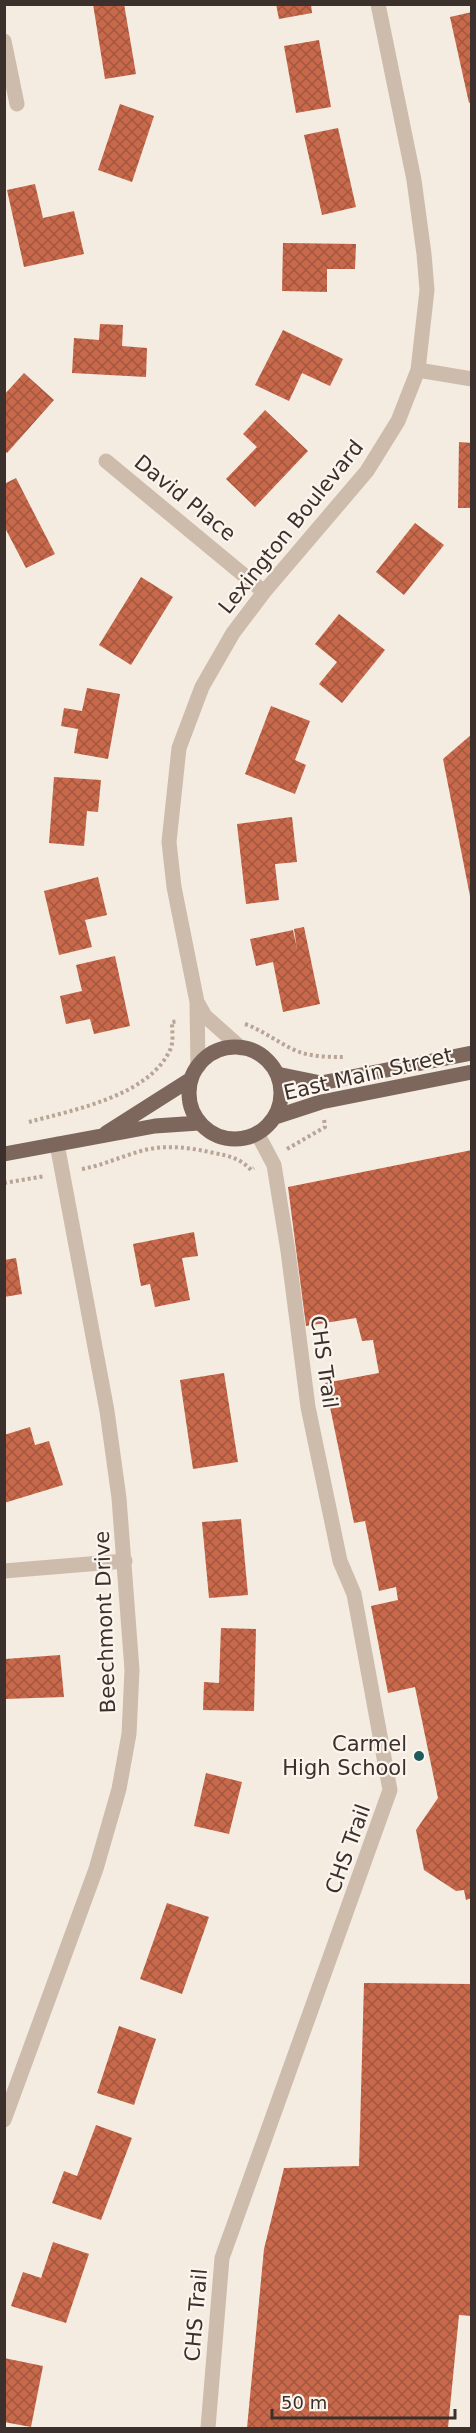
<svg xmlns="http://www.w3.org/2000/svg" width="476" height="2433" font-family="'DejaVu Sans',sans-serif">
<style>
.building{fill:url(#building-cross-hatch)}
.lines{fill:none;stroke-linecap:round;stroke-linejoin:round}
.path{stroke:#b9a596;stroke-width:4;stroke-dasharray:3 3;stroke-linecap:butt}
.minor{stroke:#cdbbac;stroke-width:15}
.major{stroke:#7d675c;stroke-width:15}
.poi-dot{fill:#1f5a5e;stroke:#fbf5ee;stroke-width:2}
.labels{text-anchor:middle;dominant-baseline:central;stroke-width:4.5;stroke-linejoin:round;paint-order:stroke}
.street-label{font-size:21px;fill:#3b302b;stroke:#fbf5ee}
.poi-label{font-size:21px;fill:#3b302b;stroke:#fbf5ee;text-anchor:end}
</style>
<defs>
<pattern id="building-cross-hatch" width="8" height="8" patternUnits="userSpaceOnUse" patternTransform="scale(1.5)"><rect width="8" height="8" fill="#c8694b"/><path d="M0 0l8 8M0 8l8-8" fill="none" stroke="#a4573f"/></pattern>
</defs>
<rect width="100%" height="100%" fill="#f4ebe1"/>
<!-- building -->
<path class="building" d="M93 4H124L136 74 105 79Z
M276 4H311L312 13 279 19Z
M472 12V102L469 103 450 17Z
M319 40 331 107 296 113 284 46Z
M120 104 154 116 132 182 98 170Z
M338 128 356 207 322 215 304 135Z
M35 184 43 218 74 211 84 254 24 267 7 190Z
M283 243 356 244 355 269H327V292L282 291Z
M100 324 123 325 122 346 147 348 146 377 72 373 74 338 99 340Z
M283 330 343 359 330 386 302 373 289 401 255 385Z
M24 373 54 400 7 453 4 450V395Z
M265 410 308 451 255 507 226 479 257 447 243 434Z
M459 442 472 443V508H458Z
M16 478 55 554 26 568 4 526V484Z
M415 523 444 545 404 595 376 572Z
M141 577 173 597 131 665 99 645Z
M339 614 385 650 342 703 319 684 337 662 315 644Z
M87 688 120 694 108 759 74 753 78 729 61 726 64 708 82 711Z
M271 706 310 721 295 760 306 765 295 794 245 774Z
M472 734V896H470L443 759Z
M54 777 101 780 98 812 87 811 84 846 49 843Z
M292 817 297 862 275 864 279 900 246 904 237 824Z
M98 877 107 915 85 920 92 947 59 955 44 891Z
M304 927 320 1004 283 1012 273 962 256 966 250 939 293 930 297 949 294 929Z
M115 956 130 1026 94 1034 90 1019 66 1024 60 996 82 991 76 965Z
M472 1150V1898L466 1900 464 1890 456 1891 424 1870 416 1830 438 1798 415 1687 388 1693 371 1606 398 1600 396 1587 379 1591 365 1521 354 1523 325 1383 379 1373 373 1340 362 1341 356 1318 306 1326 288 1187Z
M194 1232 198 1256 182 1258 190 1300 155 1307 150 1284 141 1286 133 1244Z
M16 1258 22 1294 4 1297V1260Z
M224 1373 238 1462 193 1469 180 1380Z
M30 1427 35 1445 49 1441 63 1485 4 1503V1435Z
M241 1519 248 1595 209 1598 202 1522Z
M221 1628 256 1629 254 1711 203 1710 204 1682 219 1683Z
M60 1655 64 1697 5 1699V1659Z
M206 1773 242 1782 229 1834 194 1826Z
M167 1903 209 1917 182 1994 140 1979Z
M364 1983 472 1984V2316L459 2315 448 2428H247L264 2249 284 2168 359 2166Z
M119 2026 156 2039 134 2105 97 2093Z
M96 2125 132 2138 101 2220 52 2203 64 2171 77 2176Z
M53 2242 89 2254 66 2323 11 2306 23 2272 41 2278Z
M4 2358 43 2366 31 2427 4 2422Z"/>
<g class="lines">
<!-- path -->
<path class="path" d="M245 1024C264 1031 278 1043 297 1051 311 1057 329 1057 344 1057
M29 1122C73 1110 149 1096 170 1050 174 1042 172 1031 172 1022L178 1021
M287 1149 325 1127 324 1119
M82 1169C105 1165 126 1154 149 1149 171 1145 192 1148 214 1153 229 1156 240 1158 251 1170L254 1168
M4 1183 45 1176"/>
<!-- minor -->
<path class="minor" d="M4 41 17 104
M418 370 472 379
M106 461 264 592
M197 1002 205 1016 241 1048
M198 1067 197 1002 174 887 169 842 179 748 202 687 233 633 264 592 367 471 398 421 418 370 427 290 424 254 414 180 378 4
M4 1571 125 1561
M4 2120 96 1869 119 1789 129 1734 132 1670 119 1498 107 1411 57 1144
M208 2428 222 2258 390 1790 354 1594 340 1561 308 1407 288 1251 274 1165 257 1133"/>
<!-- major -->
<path class="major" d="M189 1093a46 46 0 1 1 92 0a46 46 0 1 1-92 0Z
M277 1074 321 1083 472 1053
M275 1117 321 1102 472 1072
M106 1133 191 1079
M4 1154 155 1126 199 1123"/>
</g>
<!-- markers -->
<circle class="poi-dot" cx="419" cy="1756" r="6"/>
<g class="labels">
<!-- street labels -->
<g class="street-label">
<text transform="translate(185 498) rotate(39)">David Place</text>
<text transform="translate(291 527) rotate(-51)">Lexington Boulevard</text>
<text transform="translate(368 1074) rotate(-13)">East Main Street</text>
<text transform="translate(324 1362) rotate(82)">CHS Trail</text>
<text transform="translate(105 1622) rotate(-92)">Beechmont Drive</text>
<text transform="translate(348 1849) rotate(-70)">CHS Trail</text>
<text transform="translate(196 2315) rotate(-85)">CHS Trail</text>
</g>
<!-- poi labels -->
<g class="poi-label">
<text x="407" y="1744">Carmel<tspan x="407" dy="24">High School</tspan></text>
</g>
</g>
<!-- border -->
<rect width="476" height="2433" fill="none" stroke="#3b302b" stroke-width="12"/>
<!-- scale -->
<path d="M272 2409v9h183v-9" fill="none" stroke="#3b302b" stroke-width="3"/>
<text x="281" y="2409" font-size="18" fill="#3b302b" stroke="#fbf5ee" stroke-width="4.5" paint-order="stroke">50 m</text>
</svg>
